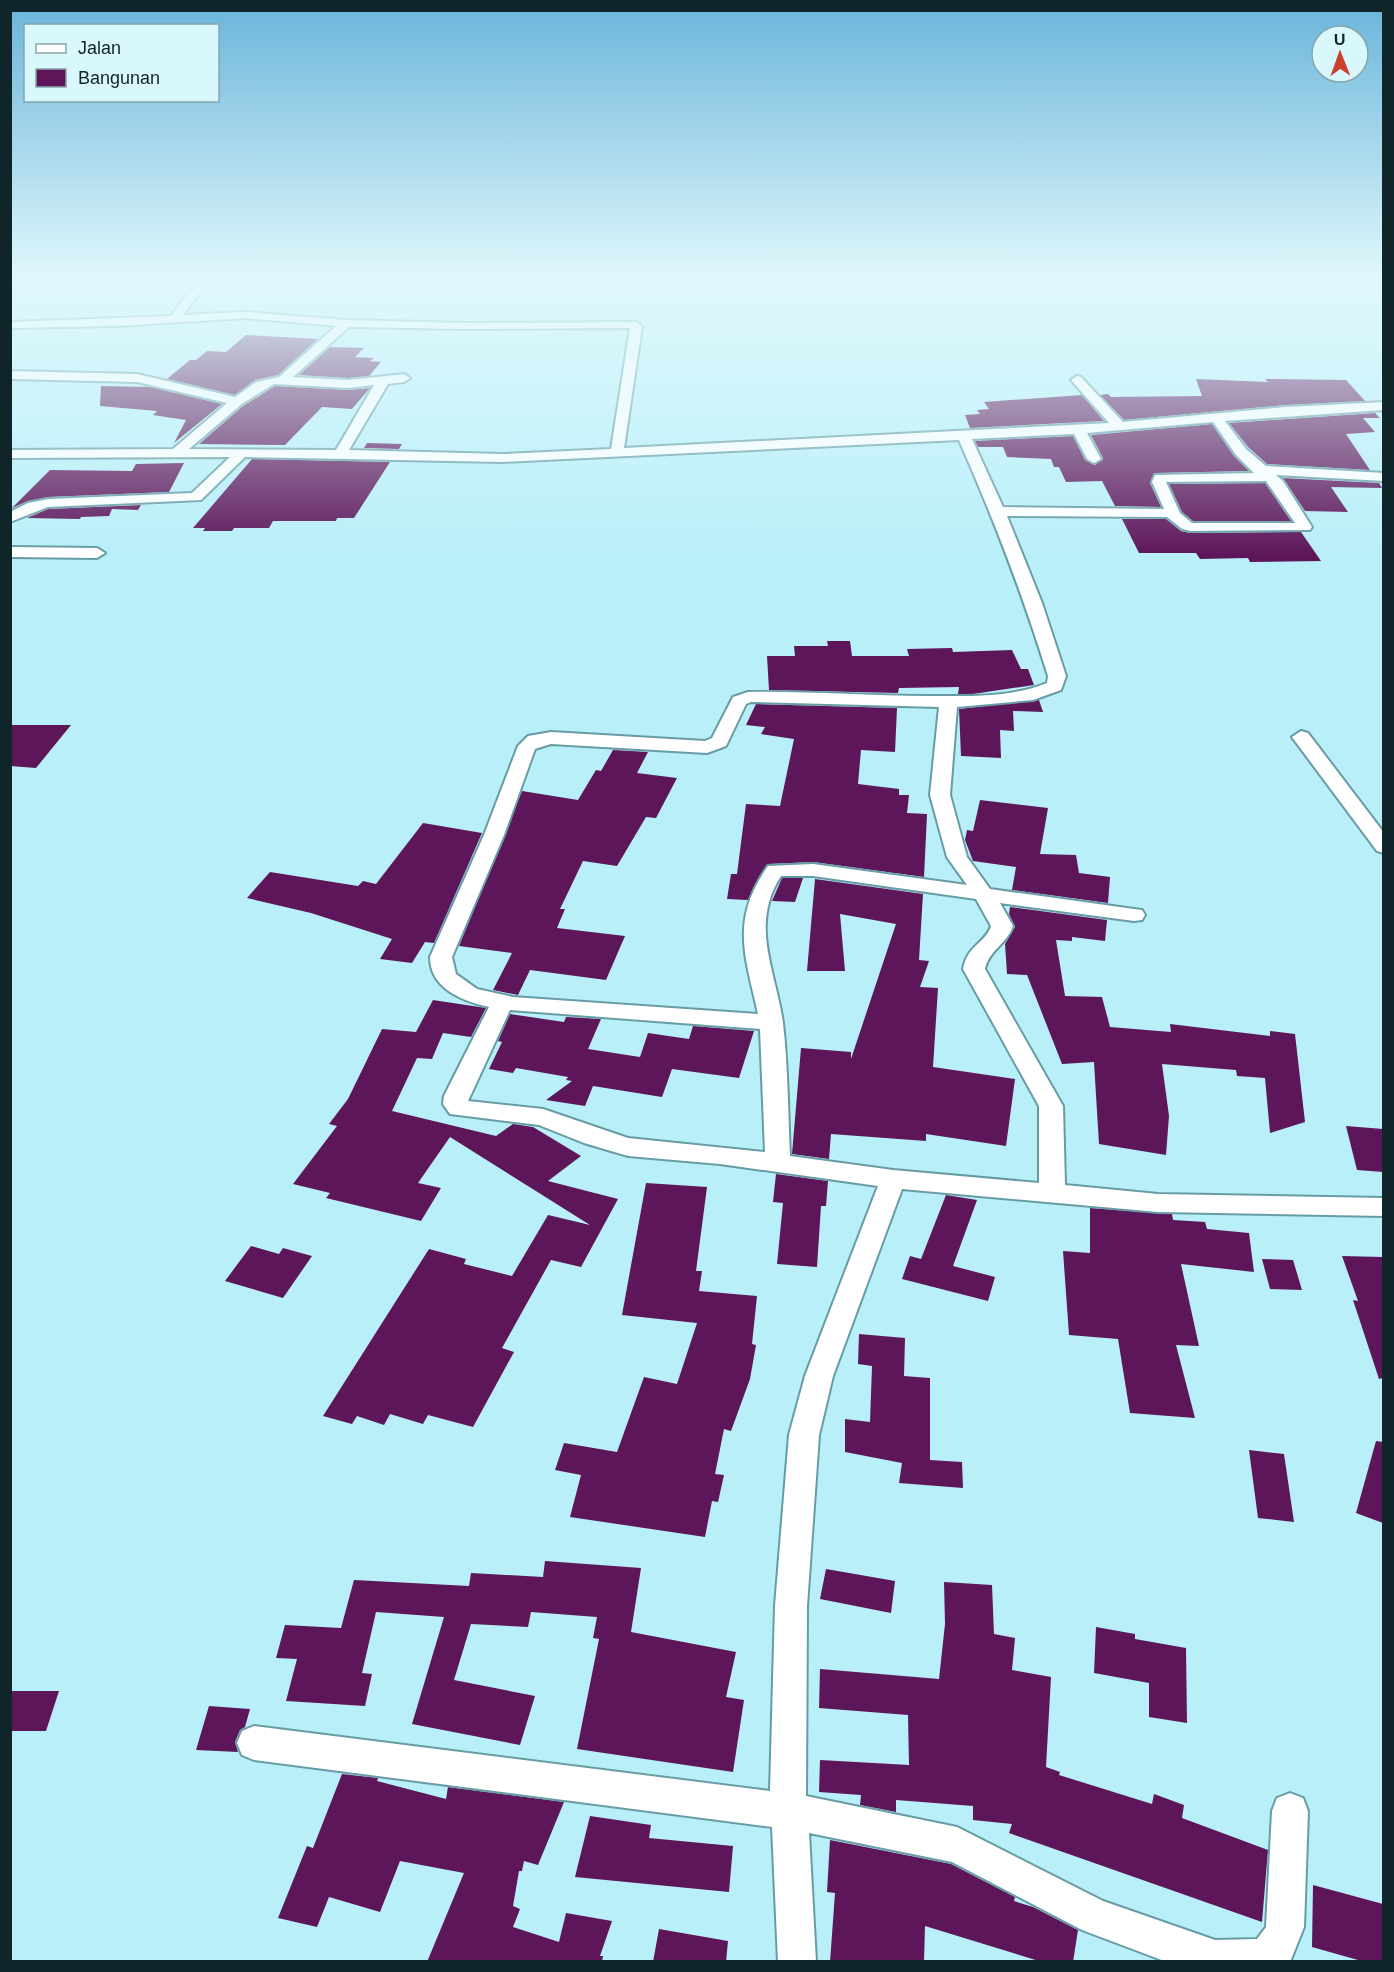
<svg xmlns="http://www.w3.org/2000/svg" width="1394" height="1972" font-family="Arial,sans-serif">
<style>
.building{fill:#5d165a}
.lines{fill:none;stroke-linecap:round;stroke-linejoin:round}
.minor-casing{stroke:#689ca5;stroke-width:4}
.minor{fill:#fff;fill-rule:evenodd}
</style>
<rect width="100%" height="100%" fill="#b9eff9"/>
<!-- building -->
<path class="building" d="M246 335 318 339 278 375 255 380 235 395 167 379 190 360H196L207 351 226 352Z
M330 347 364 348 355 357 374 358 370 361 381 362 369 376 348 378 299 375Z
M1196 379 1268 382 1265 379 1346 380 1365 401 1286 405 1124 420 1100 395 1108 394 1111 397 1202 396Z
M101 386 150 387 222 404 174 443 186 420 153 415 157 411 100 406Z
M275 386 348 390 370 388 352 409 322 407 285 445 199 444 243 406Z
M1082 395 1104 421 970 428 965 415 980 414 977 410 989 409 984 402Z
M1375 413 1380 418H1363L1375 432 1346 434 1370 470 1267 464 1248 447 1229 423Z
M1212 424 1234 456 1249 471 1155 473 1150 483 1161 507 1115 506 1102 481 1066 482 1059 467H1054L1051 459 1007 457 1003 447H978L975 441 1073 436 1085 460 1095 465 1103 458 1091 435Z
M367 443 402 444 399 449 364 448Z
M252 459 390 462 354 518H337L336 521H273L269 528H234L232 531H203L205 528H193Z
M184 463 169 492 48 497 28 501 12 508 50 470 132 471 136 464Z
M1283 478 1379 483 1382 488 1331 487 1348 512 1305 511Z
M1265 483 1291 521H1193L1182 512 1169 484Z
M141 505 138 510 112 509 109 516 81 517 80 519 27 518 48 509Z
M1122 519H1166L1181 531 1190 533 1301 532 1321 561 1250 562 1248 558 1200 559 1196 553H1139Z
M827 641H850L852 656H909L907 649 952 648 953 652 1012 650 1021 669H1028L1034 685 973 694H958L959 687 899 688 898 693 769 690 767 656H795L794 646H828Z
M1039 700 1043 712 1013 711 1014 731 1000 730 1001 758 961 756 959 709Z
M756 704 897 708 895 752 861 750 858 784 899 789V795H909L907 813 927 814 924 877 813 862 768 864 748 900 727 899 731 874H737L746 804 780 806 794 739 761 734 765 727 746 725Z
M10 725H71L36 768 10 766Z
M613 750 648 752 637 773 677 778 656 818 646 817 617 866 583 861 560 909H565L557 928 625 936 606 980 530 970 518 995 493 990 512 953 459 946 522 791 578 800 596 770 601 771Z
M980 800 1048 808 1040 854 1076 855 1079 873 1110 877 1108 903 1012 890 1016 867 973 861 965 840 967 830 973 831Z
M423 823 482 833 434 943 425 942 412 963 380 959 392 939 311 913 247 898 270 872 358 886 363 881 376 884Z
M782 878H803L795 902 772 901Z
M815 879 923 894 919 960 929 961 920 987 938 988 933 1067 1015 1079 1006 1146 926 1134V1141L831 1134 829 1159 792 1154 801 1048 851 1052V1059L896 924 840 914 845 971H807Z
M1010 907 1107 920 1105 941 1072 937V941L1056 940 1065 996 1102 997 1110 1027 1171 1032 1170 1024 1270 1036V1031L1295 1034 1305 1122 1270 1133 1265 1078 1237 1076 1236 1070 1162 1064 1169 1116 1166 1155 1099 1144 1094 1062 1062 1064 1027 975 1007 974 1005 944 1015 927 1009 914Z
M433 1000 486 1008 471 1037 443 1033 432 1059 417 1058 392 1111 496 1136 513 1124 533 1127 581 1156 548 1181 618 1199 581 1267 551 1260 502 1348 514 1352 473 1427 428 1415 423 1424 390 1414 384 1425 357 1416 352 1424 323 1416 429 1249 466 1259 464 1264 512 1276 548 1215 590 1225 450 1137 418 1183 441 1188 421 1221 326 1198 330 1193 293 1184 337 1126 329 1124 348 1099 382 1029 416 1032Z
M510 1014 564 1022 566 1017 601 1019 588 1049 640 1057 648 1033 689 1039 693 1026 754 1031 739 1078 672 1069 662 1097 593 1086 585 1106 546 1100 572 1081 566 1080 568 1077 516 1068 513 1073 489 1069 502 1042 498 1041Z
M1346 1126 1383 1129V1172L1357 1170Z
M776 1174 828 1181 826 1206H821L817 1267 777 1264 783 1203 773 1202Z
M646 1183 707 1187 696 1271H702L699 1291 757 1296 752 1344 756 1345 750 1379 731 1431 724 1429 715 1474 724 1475 718 1502 712 1501 705 1537 570 1517 581 1475 555 1470 564 1443 617 1452 644 1377 677 1384 697 1323 622 1315Z
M946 1195 977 1200 953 1266 995 1277 988 1301 902 1279 910 1256 921 1259Z
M1090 1208 1172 1214 1173 1220 1205 1222 1207 1229 1249 1233 1254 1272 1181 1264 1199 1346 1176 1345 1195 1418 1130 1413 1118 1339 1069 1335 1063 1251 1090 1253Z
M251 1246 279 1254 283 1248 312 1256 283 1298 225 1281Z
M1342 1256 1383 1257V1378L1379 1379 1353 1300 1358 1301Z
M1262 1259 1293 1260 1302 1290 1270 1289Z
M859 1334 905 1338 904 1376 930 1378V1460L962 1462 963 1488 899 1483 902 1463 845 1452V1419L870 1422 872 1366 858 1364Z
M1376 1441 1383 1442V1523L1356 1513Z
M1249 1450 1284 1454 1294 1522 1258 1518Z
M545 1561 641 1568 631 1632 736 1652 726 1697 744 1700 733 1772 577 1749 599 1639 593 1638 597 1617 531 1612 528 1627 471 1624 454 1680 535 1696 520 1745 412 1724 444 1617 376 1612 362 1673 372 1674 365 1706 286 1701 297 1659 276 1658 285 1625 341 1628 354 1580 469 1586 471 1573 543 1577Z
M826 1569 895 1581 891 1613 820 1599Z
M944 1582 992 1585 994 1634 1015 1638 1012 1670 1051 1677 1046 1767 1060 1772 1059 1775 1152 1804 1154 1794 1184 1805 1182 1818 1268 1850 1262 1922 1009 1833 1012 1824 973 1820V1806L896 1800V1812L860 1805 861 1795 819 1792 820 1760 909 1765 908 1715 819 1708 820 1669 939 1679 945 1624Z
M1096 1627 1135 1634V1639L1186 1648 1187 1723 1149 1717V1683L1094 1673Z
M10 1691H59L46 1731H10Z
M209 1706 250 1709 245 1727 240 1730 235 1742 238 1752 196 1750Z
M342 1774 378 1778 377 1781 446 1799 448 1787 564 1802 538 1865 524 1861 522 1871H519L513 1906 520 1909 513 1927 559 1942 566 1913 612 1921 600 1956H603L602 1962H427L464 1873 400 1861 380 1912 329 1897 317 1927 278 1918 307 1846 313 1848Z
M590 1816 651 1825 649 1838 733 1846 729 1892 575 1877Z
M830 1840 951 1864 1015 1897 1014 1901 1033 1907 1078 1930 1073 1962H1042L925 1926 924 1962H830L835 1893 827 1892Z
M1313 1885 1383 1904V1962H1365L1312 1947Z
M659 1929 728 1941 726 1962H653Z"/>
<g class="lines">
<defs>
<path id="minor" d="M198 285 203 288 183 315 246 312 346 320 465 323 637 322 642 327 624 448 1109 423 1071 380 1077 376 1081 377 1123 422 1286 407 1384 402V410L1225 421 1246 449 1266 466 1384 473V481L1276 475 1283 481 1312 527 1310 530 1190 531 1182 529 1167 517 1007 516 1042 603 1066 676 1061 690 1033 700 957 707 950 795 967 857 990 889 1134 909 1142 910 1145 915 1142 920 1134 921 1000 903 1013 926C1007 944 989 950 985 969L1063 1106 1065 1185 1158 1194 1384 1198V1216L1158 1212 902 1189 833 1376 819 1435 807 1606 806 1796 957 1827 1103 1901 1215 1940 1257 1939 1266 1927 1272 1811 1277 1798 1290 1793 1303 1798 1308 1811 1304 1927 1290 1962H1167L1082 1930 952 1862 809 1833 816 1962H778L772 1827 254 1760 242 1755 237 1743 242 1731 254 1726 770 1791 775 1606 789 1435 805 1376 878 1186 720 1164 628 1156 584 1143 539 1125 450 1114 443 1104 444 1096 489 1007C463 1001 430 989 430 957L484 835 518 746 528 736 551 732 705 741 712 738 733 697 748 692C808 691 868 696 928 696 968 696 1010 698 1047 683L1048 676C1023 595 993 517 959 440L502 462 245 457 201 500 48 507 10 522V512L28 503 48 499 192 493 230 457 10 458V450L173 449 227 403 137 382 10 379V371L137 374 235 397 256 382 279 377 336 326 246 318 117 326 10 328V322L171 316 194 286ZM349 327 465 329 630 328 611 449 502 454 349 450 388 384 404 382 410 378 404 374 348 380 293 377ZM274 384 348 388 374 385 336 450 189 449 242 404ZM1213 422 1236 455 1254 473 1155 475 1152 482 1164 509 1003 507 972 439 1074 434 1087 459 1094 463 1101 459 1087 433ZM1266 481 1295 523H1192L1180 513 1166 482ZM751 702 939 707 930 795 947 857 967 885 813 864 768 866C730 920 745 955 758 1014L513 997 477 989 456 974 452 957 504 835 535 749 551 744 707 753 726 746 746 704ZM781 876H813L976 899 991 926C985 944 968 944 963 969L1039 1106V1183L893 1170 790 1156C788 1112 788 1066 783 1023 776 972 749 925 781 876ZM510 1010 760 1029 765 1152 628 1138 543 1109 468 1101Z
M10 547 97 548 105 553 97 558 10 557Z
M1301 731 1308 733 1384 833V853L1377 851 1292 737Z"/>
</defs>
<!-- minor casing -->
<use href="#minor" class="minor-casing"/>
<!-- minor -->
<use href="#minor" class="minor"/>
</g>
<!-- sky -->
<linearGradient id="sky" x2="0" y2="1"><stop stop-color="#69b4da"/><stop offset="0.5" stop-color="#e0f8fc"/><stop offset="1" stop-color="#e0f8fc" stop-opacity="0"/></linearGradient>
<rect width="1394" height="556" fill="url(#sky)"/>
<!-- border -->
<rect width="1394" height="1972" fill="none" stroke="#102529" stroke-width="24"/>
<!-- legend -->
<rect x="24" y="24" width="195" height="78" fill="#d8f8fe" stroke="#88a4a9" stroke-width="1.5"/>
<rect x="36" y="44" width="30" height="9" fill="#ffffff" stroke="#88a4a9" stroke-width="1.5"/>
<text x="78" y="54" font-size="18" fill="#102529">Jalan</text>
<rect x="36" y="69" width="30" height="18" fill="#5d165a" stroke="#88a4a9" stroke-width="1.5"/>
<text x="78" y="84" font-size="18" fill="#102529">Bangunan</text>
<!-- north arrow -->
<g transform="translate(1340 54) rotate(359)"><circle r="28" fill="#d8f8fe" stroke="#88a4a9" stroke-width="1.5"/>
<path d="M0-4.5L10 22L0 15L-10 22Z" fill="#cb3f2f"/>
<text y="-9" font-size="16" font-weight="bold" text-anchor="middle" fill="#102529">U</text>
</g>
</svg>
